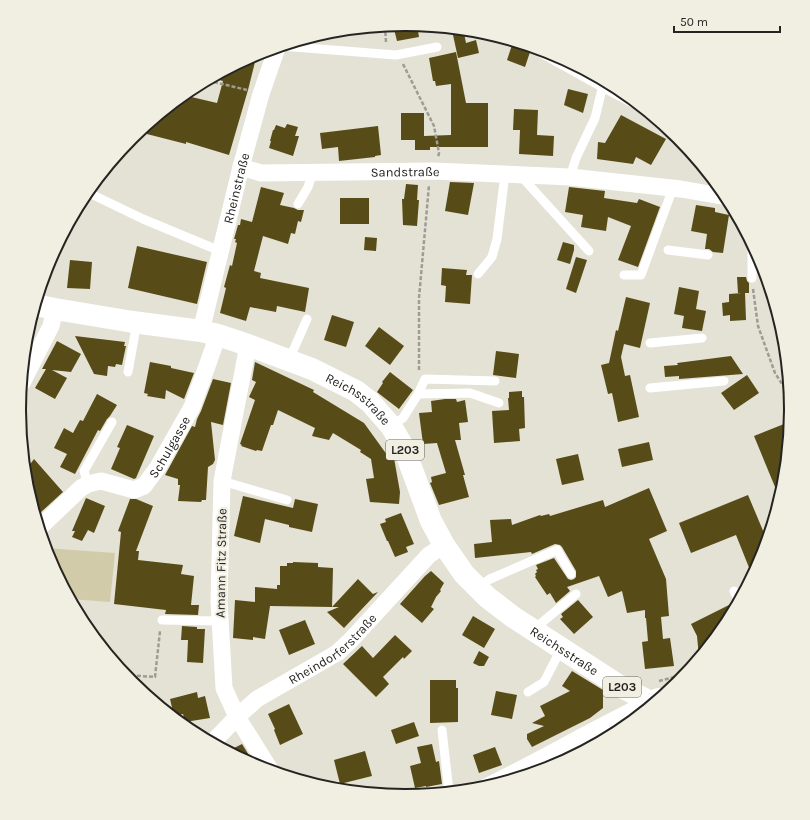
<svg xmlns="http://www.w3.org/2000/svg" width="810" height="820" font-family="Karla,sans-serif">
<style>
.green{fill:#d1cbaa}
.building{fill:#574c17}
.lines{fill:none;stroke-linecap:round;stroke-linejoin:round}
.path{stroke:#9e9c93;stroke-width:2.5;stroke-dasharray:4 2;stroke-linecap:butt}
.service{stroke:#fff;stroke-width:9}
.minor{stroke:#fff;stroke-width:17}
.primary{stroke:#fff;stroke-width:22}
.labels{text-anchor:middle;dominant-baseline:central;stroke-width:4;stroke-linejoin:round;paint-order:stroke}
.shield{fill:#f1eee2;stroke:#62615a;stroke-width:1}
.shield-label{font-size:12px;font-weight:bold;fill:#252420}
.street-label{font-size:13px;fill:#252420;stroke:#f1eee2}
.rim{fill:none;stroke:#252420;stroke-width:2}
</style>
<rect width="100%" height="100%" fill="#e4e1d5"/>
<!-- green -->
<path class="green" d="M46 548 115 553 110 602 70 599 48 558Z"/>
<!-- building -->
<path class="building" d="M405 24 417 25 419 37 397 41 393 25Z
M464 33 466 43 476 40 479 53 458 58 453 35Z
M513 42 531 49 525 67 507 60Z
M456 52 466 103H488V147H430V150H415V140H401V113H424V136L451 135V84L436 86 435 81H433L429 58Z
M257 54 248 90 229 155 186 142V144L139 132 183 95 217 103 223 81 211 78Z
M568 89 588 94 583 113 564 105Z
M514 109 538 110 537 135 554 136 553 156 519 154 520 130H513Z
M621 115 666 139 651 165 636 157 633 164 597 159 598 142 605 143Z
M287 124 298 127 295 136H299L293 156 269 148 271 141H270L273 130H274L276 125 285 128Z
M378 126 381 155 375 156V157L339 161 338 147 322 149 320 133Z
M450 182 474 183 468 215 445 211Z
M406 184 418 185 417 200H419L417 226 403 225 402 199H404Z
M261 187 284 193 280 205 294 208 298 210H304L301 222 298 221 295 234 291 233 288 244 263 236 254 271 261 273 260 278 309 288 305 312 277 306 276 312 250 307 246 321 220 313 226 288 224 287 230 265 232 266 237 243 235 242 236 239H234L238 225H240L241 219 252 222Z
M569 187 605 191 604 198 637 203 639 199 660 207 638 267 618 260 631 226 608 217 606 231 581 227 583 215 565 212Z
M340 198H369V224H340Z
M696 205 715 208V212L729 215 723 253 713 252 709 249H705L707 234 691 231Z
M365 237 377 238 376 251 364 250Z
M563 242 574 245V250L570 264 557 260Z
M137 246 207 262 197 304 128 288Z
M576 257 587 260 576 293 566 289Z
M70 260 92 262 90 289 67 288Z
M442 268 467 270 466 275H472L470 304 445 302 446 286 441 285Z
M737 277H746L747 281 749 283V293H745L746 320 730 321V315L723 316 722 303 729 302V294L742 293H738Z
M679 287 699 291 696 309 706 311 702 331 682 328 684 316 674 314Z
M626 297 650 303 640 348 624 344 621 357 625 376 630 375 639 417 618 422 612 393 608 394 601 365 609 363 616 330 618 331Z
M332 315 354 322 346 347 324 340Z
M379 327 404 346 390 365 365 346Z
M75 336 125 342 124 346H126L122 365 116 364 115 367 108 366 107 376 94 374Z
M57 341 81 354 71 372 52 370 67 378 55 399 35 388 46 369H42Z
M496 351 519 354 516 378 493 375Z
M731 356 743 374 679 379V376L665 377 664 366 678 365 677 363Z
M150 362 171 366V368L194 373 184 399 166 390 165 399 147 396 148 394 144 393Z
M255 362 314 390 313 392 364 423 390 459 394 458 400 492 399 504 370 502 366 479 374 478 371 459 360 452 361 450 333 433 329 440 312 436 315 428 278 410 273 425H271L262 451 257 450 256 451 241 446 242 445 240 444 255 400 249 397 256 382 252 380Z
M390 372 413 390 399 409 382 396 377 392 383 383 382 382Z
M747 375 759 393 734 410 721 393Z
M213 379 231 383 223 425 211 422 215 460 213 464 208 467 206 500H202L201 502 178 501 180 485H178V479L165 475 192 426 195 427 197 419 201 411Z
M522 391V397H524L525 428 519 429 520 441 494 443 492 411 509 410 508 398H509V392Z
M97 394 117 405 110 416 107 419 100 431 98 430 75 474 60 467 67 454 54 448 64 428 73 433 80 420 83 421Z
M445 399H456L457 402 465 400 468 422 459 423 461 440H455L465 475H463L469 497 439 505 430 483 432 482 431 477 446 473 437 443 423 444 419 413 432 412 431 401Z
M784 424 789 434 784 486 780 499 754 436Z
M127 425 154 436 136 478 134 479 111 469 120 448 117 447Z
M649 442 653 460 622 467 618 449Z
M578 454 584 480 562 485 556 459Z
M34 459 63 492 40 513 32 504 26 485 25 471Z
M649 488 667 531 649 539 666 579 669 616 661 617 663 639 670 638 674 666 645 669 642 642 648 641 646 618H645V610L627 613 622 591 608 597 599 576 567 587 570 591 556 603 550 593 547 595 535 577 536 576 535 574 537 572 536 570 538 569 536 565 554 558 568 579 571 580 574 579 576 577V571L562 547 560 545 555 544 532 554 531 552 475 558 474 544 492 542 490 520 511 519 512 525 540 515 541 516 549 514 550 516 603 500 605 507Z
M748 495 767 540 762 558 752 575 736 535 691 553 679 523Z
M243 496 293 508 295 499 318 504 312 532 289 527V525L265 519 260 543 234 536Z
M86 498 105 506 94 533 88 530 82 541 72 537 75 531H72Z
M130 499H136L153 506 136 551H139L138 560 183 565 181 574 194 576 191 605H199L198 615 165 614 166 610 114 604 121 532 118 531Z
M401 513 414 544 406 547 408 552 395 557 388 541H387L380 524 386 522 385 519Z
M293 562 318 563V567L333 568 332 607 270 606 265 639 253 637V640L233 638 235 600 255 602V587L277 589V585H280V566H287V563H293Z
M431 571 444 583 440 590 441 591 436 597 431 607 434 609 422 623 400 604 425 576Z
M358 579 373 594 378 592 344 628 327 612 339 607H332Z
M578 600 593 617 574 634 560 619 563 617 561 614Z
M733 603 736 606 726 625 699 657 697 636 691 624Z
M473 616 495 629 484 648 462 635Z
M305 620 315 644 289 655 279 630Z
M182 626 197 627V629H205L203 663 187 662 188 640H181Z
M395 635 412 651 404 659 403 657 383 677 389 684 376 697 343 664 362 646 373 658Z
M479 651 489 657 484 666H479L473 663Z
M572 671 603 690V708L590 718 532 747 527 739V734L544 726 532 723 545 716 540 706 570 691 562 686Z
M430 680H456V688H458V722L430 723Z
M496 691 517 695 512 719 491 715Z
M197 692 198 698 205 696 210 718 185 722 183 714 174 716 170 699Z
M289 704 303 734 280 745 274 730 275 729 268 714Z
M414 722 419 736 396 744 391 730Z
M242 744 255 765 228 751Z
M432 744 436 762 439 761 442 784 426 787V786L415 788 410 766 421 763 417 747Z
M495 747 502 765 479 773 473 755Z
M365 751 372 776 340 784 334 760Z"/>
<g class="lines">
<!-- path -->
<path class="path" d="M385 26 386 43
M403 64 434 126 439 153 438 157
M214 82 247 90
M753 289 758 326 775 373 789 395
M419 370V298L429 185
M125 675 155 677 160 631
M659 681 671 678 689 670"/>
<!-- service -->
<path class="service" d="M281 46 396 55 437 47
M541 53 602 87 642 108
M133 139 134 135
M520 175 589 251
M570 177 576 158 595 118 604 81
M87 192 143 219 220 251
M298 204 308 187 313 172
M668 250 708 255
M478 274 492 257 497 239 505 174
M624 275H641L673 188
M752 278V245
M650 343 702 338
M289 360 307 319
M128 372 137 322
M650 388 724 381
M418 394 470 393 499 403
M391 426 403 418 418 394 425 379 495 381
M222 481 287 500
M88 484 84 471 112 422
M478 587 490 579 557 550 571 574
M734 591 739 601
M162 620 220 621
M533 630 576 594
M528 692 544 682 561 649
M442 730 449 792"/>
<!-- minor -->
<g class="minor">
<path id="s1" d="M241 167 261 173 433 171 570 177 681 189 727 197"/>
<path id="s2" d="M201 331 241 167 261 94 277 48"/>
<path d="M248 345 222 481 219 601 224 688 237 717 271 771"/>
<path d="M22 383 51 326 55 309"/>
<path id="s3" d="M39 528 81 488 88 484 101 481 134 490 144 486 158 467 192 407 206 369 218 335"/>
<path id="s4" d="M212 743 237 717 257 699 337 653 351 640 429 555 444 545"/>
<path d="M486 787C541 760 594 729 650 702"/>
</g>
<!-- primary -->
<path class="primary" id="s5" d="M35 305 55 309 133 322 201 331 218 335 248 345 312 369 356 391 370 402 391 426 404 448 431 521 444 545 464 574 487 597 513 617 618 685 650 702 659 699"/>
</g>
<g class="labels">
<!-- shield labels -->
<g class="shield">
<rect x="386" y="440" width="38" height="20" rx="3"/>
<rect x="603" y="677" width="38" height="20" rx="3"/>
</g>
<g class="shield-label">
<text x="405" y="450">L203</text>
<text x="622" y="687">L203</text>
</g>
<!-- street labels -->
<g class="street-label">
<text stroke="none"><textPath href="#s1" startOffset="165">Sandstraße</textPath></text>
<text stroke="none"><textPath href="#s2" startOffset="147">Rheinstraße</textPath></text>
<text stroke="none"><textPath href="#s5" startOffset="341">Reichsstraße</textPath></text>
<text stroke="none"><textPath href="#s3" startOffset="171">Schulgasse</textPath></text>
<text transform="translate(221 563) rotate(-89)">Amann Fitz Straße</text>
<text stroke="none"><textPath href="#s4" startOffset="154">Rheindorferstraße</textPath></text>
<text stroke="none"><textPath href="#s5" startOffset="677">Reichsstraße</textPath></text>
</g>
</g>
<!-- crop -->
<path d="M0 0H810V820H0ZM26 410a379 379 0 1 1 758 0a379 379 0 1 1-758 0Z" fill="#f1eee2" fill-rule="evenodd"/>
<path class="rim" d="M26 410a379 379 0 1 1 758 0a379 379 0 1 1-758 0Z"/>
<!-- scale -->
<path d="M674 26v6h106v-6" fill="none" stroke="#252420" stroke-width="2"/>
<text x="680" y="26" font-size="12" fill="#252420" stroke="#f1eee2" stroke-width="3" paint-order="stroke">50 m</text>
</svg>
